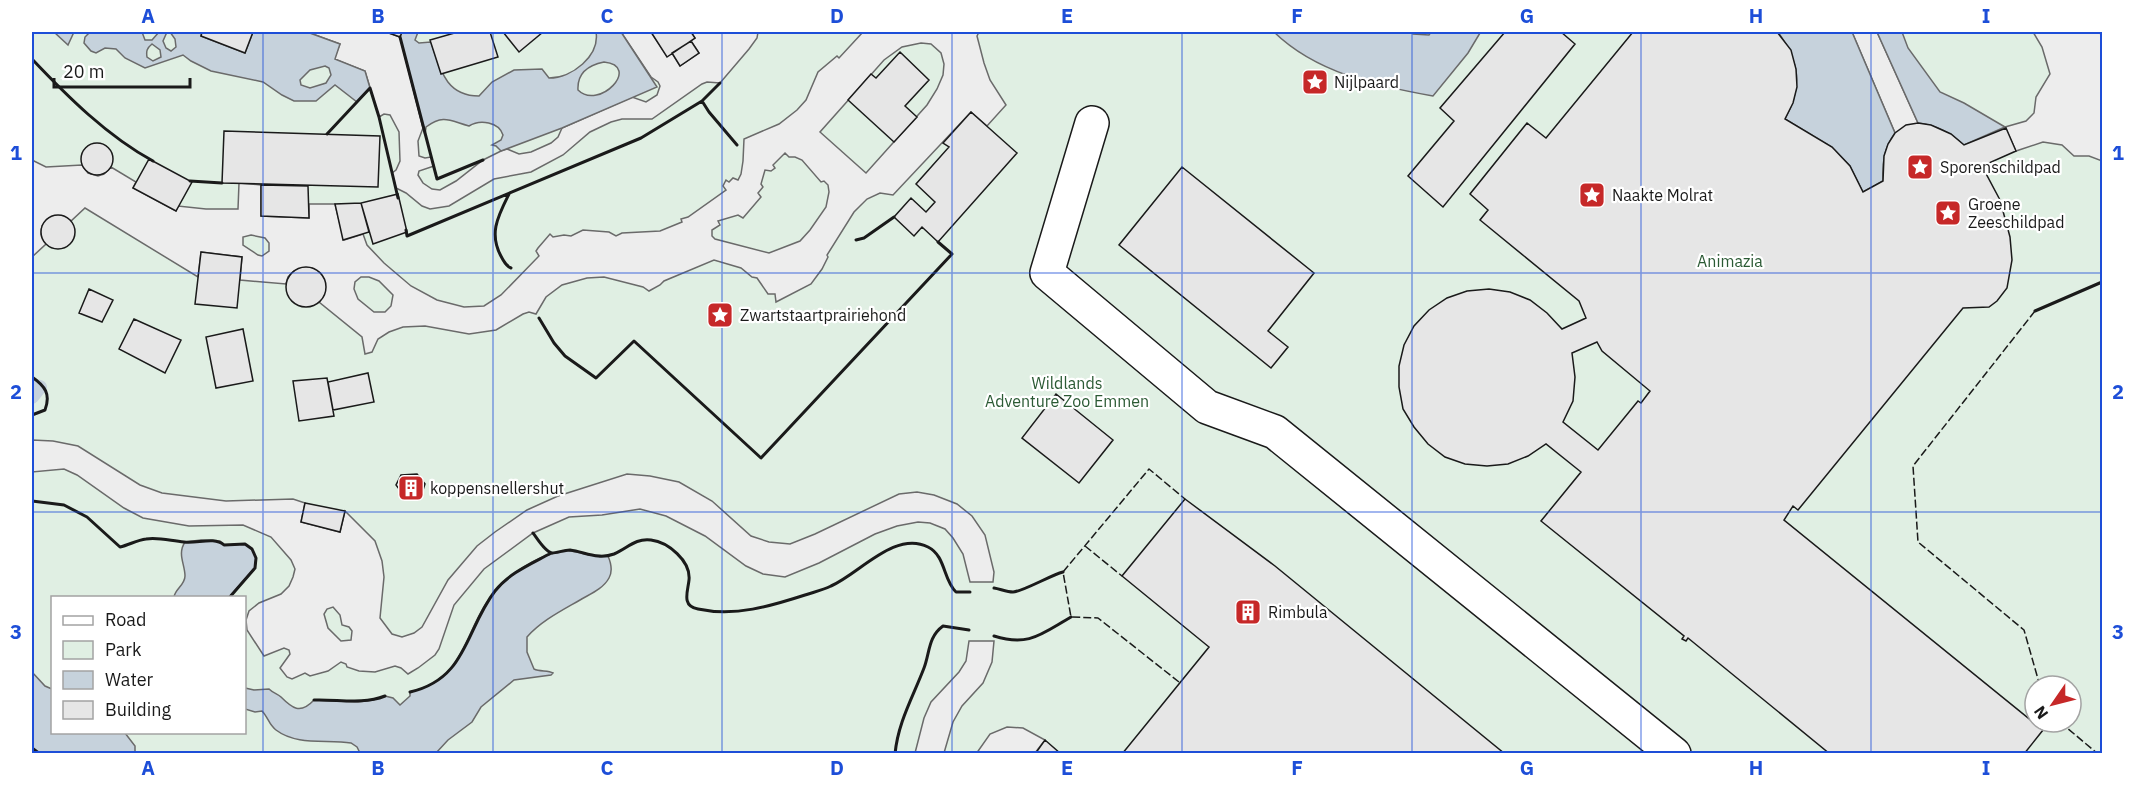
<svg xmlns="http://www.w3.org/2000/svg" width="2134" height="785" font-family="'IBM Plex Sans',sans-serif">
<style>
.green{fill:#e0efe3;stroke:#6a6a6a;stroke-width:1.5;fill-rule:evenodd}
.parking{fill:#ededed;stroke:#6a6a6a;stroke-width:1.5;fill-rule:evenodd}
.water{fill:#c6d2dc;stroke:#6a6a6a;stroke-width:1.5;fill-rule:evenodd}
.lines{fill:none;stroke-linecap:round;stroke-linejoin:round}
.stream{stroke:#c6d2dc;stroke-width:14}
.building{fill:#e6e6e6;stroke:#1a1a1a;stroke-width:1.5;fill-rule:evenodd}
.minor-casing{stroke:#1a1a1a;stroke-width:36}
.minor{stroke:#fff;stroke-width:33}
.fence{stroke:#1a1a1a;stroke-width:1.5;stroke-dasharray:8 3;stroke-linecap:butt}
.wall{stroke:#1a1a1a;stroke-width:3}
.grid{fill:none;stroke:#1d4ed8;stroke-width:1.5;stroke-opacity:0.55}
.labels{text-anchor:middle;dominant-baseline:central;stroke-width:4.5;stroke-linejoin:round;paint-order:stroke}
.poi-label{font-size:16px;fill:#1a1a1a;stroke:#fff;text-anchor:start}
.park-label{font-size:16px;fill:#2b5a34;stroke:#fff}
.neatline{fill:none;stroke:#1d4ed8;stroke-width:2}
.grid-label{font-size:20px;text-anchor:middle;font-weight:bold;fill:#1d4ed8}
</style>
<rect width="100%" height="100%" fill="#fff"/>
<!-- green -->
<path class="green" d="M32 32H2102V753H32ZM52 598H244V732H52ZM2035 686H2071V722H2035Z"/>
<!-- parking -->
<path class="parking" d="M307 32H386L400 37 423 128 418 141 419 156 425 158 431 157 434 166 419 171 418 175 423 183 432 189 440 190 456 181 483 160 501 151 507 149 519 154 531 152 551 143 558 137 562 128 632 97 646 102 657 95 660 86 658 82 651 77 621 32H651L667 56 672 53 680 66 699 53 691 41 695 38 691 32 713 33 717 32H758L757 38 749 49 720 83 707 82 702 84 652 119H622L611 122 590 132 563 155 531 172 494 179 449 206 430 209 422 206 406 193 396 188 392 173 396 170 400 161 399 132 390 115 384 114 379 117 365 71 334 59 340 44Z
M863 32H979L977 36 984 63 990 80 1006 105 987 126 971 112 893 195 880 193 867 199 854 212 827 255 828 257 822 269 811 284 776 302 775 294H768L757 278 752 277 741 268 714 260 664 281 660 285 649 291 643 287 604 277 587 278 562 285 546 297 536 314 529 312 523 314 496 330 469 334 425 326 403 327 389 332 378 339 372 352 365 354 362 337 319 302 325 289 324 280 320 273 312 268H303L294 271 288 277 286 284 240 280 242 257 201 252 198 277 85 208 71 221 63 216H55L47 219 42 226 41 234 46 244 32 257V160L46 167 82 165 88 173 98 176 104 174 111 167 136 182 133 188 176 211 178 206 206 209H238L239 183 261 185V216L309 218V204H335L344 240 363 234 367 245 384 263 411 286 437 300 464 307 484 306 501 295 539 256 536 251 538 248 550 234 553 237 564 235 571 236 583 230 609 232 616 236 622 233 660 231 682 222 681 219 688 217 726 190 723 186 726 180 729 182 733 178 738 180 741 174 743 161 744 139 779 124 797 110 806 100 818 72 837 56 839 58ZM921 43 931 44 941 53 944 64 943 75 937 89 927 105 866 173 820 132 884 60 902 47ZM785 153 789 157H795L802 160 821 182 824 181 828 185 829 192 826 207 810 230 800 241 769 253 715 239 712 236V230L720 225 718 221 738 215 743 218 761 197 758 193 763 187 761 184 765 170 771 171 775 168 773 165ZM251 235 265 238 269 243V251L262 256 258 255 243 245V237ZM361 277H369L379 281 393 295 391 306 385 312H374L358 299 354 289 355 282Z
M1852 32H1877L1918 123 1895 133Z
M2033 32H2098L2102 35V161L2089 156H2074L2062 145 2043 142 2016 151 2005 127 2026 121 2034 113 2036 97 2050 74 2042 47Z
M32 440 53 441 78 446 140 485 162 493 226 501 293 499 305 503 301 522 340 532 345 511 375 541 382 561 384 577 380 618 392 634 402 637 414 633 422 627 448 580 477 546 495 532 527 510 558 496 627 474 650 476 679 482 712 501 751 536 769 542 790 544 815 534 899 494 917 492 934 495 957 504 972 516 985 535 994 572 993 582H970L963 554 953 538 945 529 930 523 918 522 897 526 875 534 819 563 785 577 763 574 746 566 705 536 666 516 640 509 602 515 569 517 533 533 484 569 454 605 439 649 435 655 418 668 408 674 401 668 395 666 375 672 359 671 347 667 346 664 341 662 328 671 310 676 305 673 292 679 287 677 280 668 290 654 289 650 284 648 264 656 247 630 246 620 249 611 259 603 281 594 289 586 293 577 295 569 291 560 271 537 243 525 189 526 143 518 124 508 77 475 64 469 32 472ZM333 607 340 615 342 625 349 627 352 631 351 640 341 641 328 628 324 614 327 609Z
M969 641H994L992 662 983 683 962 706 953 722 944 753H915L924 718 931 702 959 672 966 661Z
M1007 727 1023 728 1045 740 1035 753 976 754 990 734Z"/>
<!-- water -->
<path class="water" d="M54 32H74L68 45Z
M88 32H142L145 40H152L159 32H202L201 36 245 53 253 32H307L340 44 335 59 365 71 370 88 357 102 335 85 316 101H294L282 95 263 82 211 71 191 61 183 55 145 68 125 58 116 49 105 48 96 53 91 51 84 43 85 37 89 33ZM167 32H170L175 39 176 47 171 51 166 48 163 41ZM152 44 160 50 161 57 153 61 147 57C146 51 147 48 152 44ZM325 66 329 68 331 75 326 83 310 88 301 85 300 80 310 70Z
M402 32H418L415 40 419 43 431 42C440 68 445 96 479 96L492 82 514 70 542 69 549 78C572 78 600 56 596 32H621L657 87 562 128 501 151 496 146 492 145 501 140 503 135C499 122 480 119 469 126 450 121 444 114 426 127L425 135 400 37ZM604 62C642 66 599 111 578 90 577 73 589 65 604 62Z
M1274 32H1412L1413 34 1429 35 1431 32H1480V33L1468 53 1433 96C1377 86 1316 73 1274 32Z
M1778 32H1852L1895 133C1884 148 1882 163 1883 181L1863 192 1850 166 1832 147 1785 119C1803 86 1800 63 1778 32Z
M1877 32H1902L1908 48 1940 92 1964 103 2005 127 1964 145C1950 133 1937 125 1918 123Z
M201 540 220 541 225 545 245 544 252 549 256 558 255 568 229 597H174C175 589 185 585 185 576 185 564 177 554 185 542Z
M567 550 590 555 608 556C611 563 613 571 609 578 603 589 590 594 580 600 561 611 541 621 527 637V652L534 669C540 672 548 670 553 673L551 675 514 680 481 707 472 722 448 740 436 753H360L357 747 351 743C327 739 297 746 276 730 269 725 268 717 262 711L255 712 245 709V688L254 690 269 689C273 693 278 694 281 697 292 708 300 715 314 700L358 702 373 700 385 696 393 698 400 705 410 696V692C463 680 462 640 487 602 504 576 536 555 567 550Z
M32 672 45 686 52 689V732L125 733 135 746V753H32Z"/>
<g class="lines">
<!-- stream -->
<path class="stream" d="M32 385 40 387 32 397"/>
</g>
<!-- building -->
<path class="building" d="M202 32H253L245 53 201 36Z
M386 32H402L400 37Z
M458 32H490L498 57 441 74 430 40Z
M503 32H543L519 52Z
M651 32H691L695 38 667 57Z
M1505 32H1561L1575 44 1443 207 1408 176 1454 121 1440 108Z
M1633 32H1777L1791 50 1796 69 1797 87 1793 103 1785 119 1832 147 1850 166 1863 192 1883 181 1884 156 1888 144 1895 133 1906 125 1918 123 1931 125 1951 134 1964 145 2006 128 2016 151 1982 166 2000 200 2010 237 2012 260 2007 288 1997 301 1989 307 1963 308 1798 510 1793 506 1784 520 2043 730 2024 754H1830L1688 638 1686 641 1682 639 1684 636 1541 521 1581 472 1546 444 1528 456 1508 464 1487 466 1465 464 1445 457 1428 444 1414 427 1403 409 1399 387V366L1404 345 1414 326 1429 310 1447 298 1467 291 1489 289 1510 292 1530 300 1547 313 1562 329 1586 318 1579 301 1480 220 1488 210 1470 194 1527 123 1546 138ZM1597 342 1602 351 1650 391 1641 403 1638 401 1598 450 1563 422 1573 401 1575 377 1572 353Z
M691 41 699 53 680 66 672 53Z
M900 52 929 80 905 106 917 117 894 142 848 100 871 74 876 78Z
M971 112 1017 153 938 242 922 227 914 236 894 217 911 198 926 212 935 202 916 184 949 147 943 143Z
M224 131 380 136 378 187 222 183Z
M81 159a16 16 0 1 1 32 0a16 16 0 1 1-32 0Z
M149 159 192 182 176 211 133 188Z
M1182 167 1314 273 1268 331 1288 347 1271 368 1119 245Z
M261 185 308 186 309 218 261 216Z
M398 194 407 232 373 244 361 203Z
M361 203 369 232 343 240 335 204Z
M41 232a17 17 0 1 1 34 0a17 17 0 1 1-34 0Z
M201 252 242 257 237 308 195 304Z
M286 287a20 20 0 1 1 40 0a20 20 0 1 1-40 0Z
M89 289 113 300 102 322 79 313Z
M134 319 181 340 165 373 119 349Z
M243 329 253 381 216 388 206 337Z
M368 373 374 402 333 410 328 382Z
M327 378 334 416 299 421 293 381Z
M1056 394 1113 440 1079 483 1022 438Z
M417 474 425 484 422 493 405 497 396 485 401 475Z
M1185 499 1275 566 1505 754H1122L1209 647 1122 576Z
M305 503 345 511 340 532 301 522Z
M1045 740 1061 754H1035Z"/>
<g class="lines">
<defs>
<path id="minor" d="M1092 123 1047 273 1207 407 1275 432 1674 754"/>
</defs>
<!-- minor casing -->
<use href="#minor" class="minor-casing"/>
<!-- minor -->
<use href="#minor" class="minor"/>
<!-- fence -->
<path class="fence" d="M2035 311 1913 466 1918 542 2024 630 2040 686
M1085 546 1122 576
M1179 682 1098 618 1071 617 1063 572 1149 469 1185 499
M2060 722 2098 754"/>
<!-- wall -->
<path class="wall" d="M400 37 437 179 483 160
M32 59C67 96 107 136 153 161
M702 101 709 112 737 145
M327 134 370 88 379 117 398 198
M190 181 222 183
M509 194C498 216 488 234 502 258 505 263 506 266 511 268
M406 230 407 236 641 138 702 101 720 83
M856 240 864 238 894 217
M2035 311 2102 282
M539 318 554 343 565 356 596 378 634 341 761 458 952 254 938 242
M32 377C45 386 51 394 45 410L32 415
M32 501 64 505 87 517 120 547C129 545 137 540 146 539 159 537 171 541 184 542 197 544 214 536 224 545L245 544 252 549 256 558 255 568 229 598
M533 533C537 538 545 552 552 553 557 553 564 550 570 550 585 552 598 560 614 554 628 548 635 538 651 540 668 542 691 561 689 580 688 591 681 606 698 609 735 617 771 606 805 595 814 592 823 590 831 586 859 574 895 530 928 547 946 556 943 580 956 592H970
M994 588C1000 589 1007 592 1013 592 1022 592 1051 575 1063 572
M994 636C1029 647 1041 634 1071 617
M410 692C467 679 465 630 495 591 509 573 531 564 551 553
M314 700C338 699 362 705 385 696
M32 748 40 754
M895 754C898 722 913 697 924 668 930 652 928 637 943 626L969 630"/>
</g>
<!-- grid -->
<path class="grid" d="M263 32V754M493 32V754M722 32V754M952 32V754M1182 32V754M1412 32V754M1641 32V754M1871 32V754M32 273H2102M32 512H2102"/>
<!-- icons -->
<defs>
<symbol id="sight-square" viewBox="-11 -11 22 22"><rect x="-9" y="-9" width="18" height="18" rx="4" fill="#c62828" stroke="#fff"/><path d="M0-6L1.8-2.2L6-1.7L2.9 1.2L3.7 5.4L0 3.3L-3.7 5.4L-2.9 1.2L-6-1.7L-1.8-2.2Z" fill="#fff"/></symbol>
<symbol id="building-square" viewBox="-11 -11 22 22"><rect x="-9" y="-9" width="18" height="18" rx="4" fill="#c62828" stroke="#fff"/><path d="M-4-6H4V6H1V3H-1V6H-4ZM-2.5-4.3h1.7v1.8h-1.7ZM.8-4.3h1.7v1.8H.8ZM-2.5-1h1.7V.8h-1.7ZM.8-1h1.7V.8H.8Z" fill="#fff"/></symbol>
</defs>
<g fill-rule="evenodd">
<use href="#sight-square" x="1300" y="67" width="30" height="30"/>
<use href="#sight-square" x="1905" y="152" width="30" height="30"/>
<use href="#sight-square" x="1577" y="180" width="30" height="30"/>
<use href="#sight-square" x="1933" y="198" width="30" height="30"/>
<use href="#sight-square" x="705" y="300" width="30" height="30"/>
<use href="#building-square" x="396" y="473" width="30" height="30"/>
<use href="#building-square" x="1233" y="597" width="30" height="30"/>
</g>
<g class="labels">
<!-- poi labels -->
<g class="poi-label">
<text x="1334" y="82">Nijlpaard</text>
<text x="1940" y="167">Sporenschildpad</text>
<text x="1612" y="195">Naakte Molrat</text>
<text x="1968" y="204">Groene<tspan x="1968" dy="18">Zeeschildpad</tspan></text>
<text x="740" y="315">Zwartstaartprairiehond</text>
<text x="430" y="488">koppensnellershut</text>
<text x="1268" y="612">Rimbula</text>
</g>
<!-- park labels -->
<g class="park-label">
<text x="1730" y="261">Animazia</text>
<text x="1067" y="383">Wildlands<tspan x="1067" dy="18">Adventure Zoo Emmen</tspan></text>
</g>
</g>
<!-- border -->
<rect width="2134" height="785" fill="none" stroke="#ffffff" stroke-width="66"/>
<!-- legend -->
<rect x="51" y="596" width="195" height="138" fill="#ffffff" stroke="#a3a3a3" stroke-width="1.5"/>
<rect x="63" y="616" width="30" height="9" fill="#ffffff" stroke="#a3a3a3" stroke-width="1.5"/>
<text x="105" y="626" font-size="18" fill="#1a1a1a">Road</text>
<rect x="63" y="641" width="30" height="18" fill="#e0efe3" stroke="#a3a3a3" stroke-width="1.5"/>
<text x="105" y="656" font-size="18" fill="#1a1a1a">Park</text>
<rect x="63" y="671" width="30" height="18" fill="#c6d2dc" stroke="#a3a3a3" stroke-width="1.5"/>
<text x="105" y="686" font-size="18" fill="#1a1a1a">Water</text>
<rect x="63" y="701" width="30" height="18" fill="#e6e6e6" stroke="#a3a3a3" stroke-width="1.5"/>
<text x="105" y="716" font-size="18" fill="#1a1a1a">Building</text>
<!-- north arrow -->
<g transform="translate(2053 704) rotate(235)"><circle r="28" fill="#ffffff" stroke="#a3a3a3" stroke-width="1.5"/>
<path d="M0-4.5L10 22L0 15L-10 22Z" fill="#c62828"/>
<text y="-9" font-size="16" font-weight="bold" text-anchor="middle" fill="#1a1a1a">N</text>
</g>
<!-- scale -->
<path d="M54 78v9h136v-9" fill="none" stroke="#1a1a1a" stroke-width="3"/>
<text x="63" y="78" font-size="18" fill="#1a1a1a" stroke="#ffffff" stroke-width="4.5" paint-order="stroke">20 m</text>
<rect x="33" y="33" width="2068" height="719" class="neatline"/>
<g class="grid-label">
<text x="148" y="23">A</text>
<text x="378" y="23">B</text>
<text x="607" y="23">C</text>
<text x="837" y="23">D</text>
<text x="1067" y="23">E</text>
<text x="1297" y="23">F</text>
<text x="1527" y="23">G</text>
<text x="1756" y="23">H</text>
<text x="1986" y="23">I</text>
<text x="16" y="160">1</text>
<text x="2118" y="160">1</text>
<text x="16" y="399">2</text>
<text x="2118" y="399">2</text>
<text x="16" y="639">3</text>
<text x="2118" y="639">3</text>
<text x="148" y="775">A</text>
<text x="378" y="775">B</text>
<text x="607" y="775">C</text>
<text x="837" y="775">D</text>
<text x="1067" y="775">E</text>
<text x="1297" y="775">F</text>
<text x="1527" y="775">G</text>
<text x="1756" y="775">H</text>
<text x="1986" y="775">I</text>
</g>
</svg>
